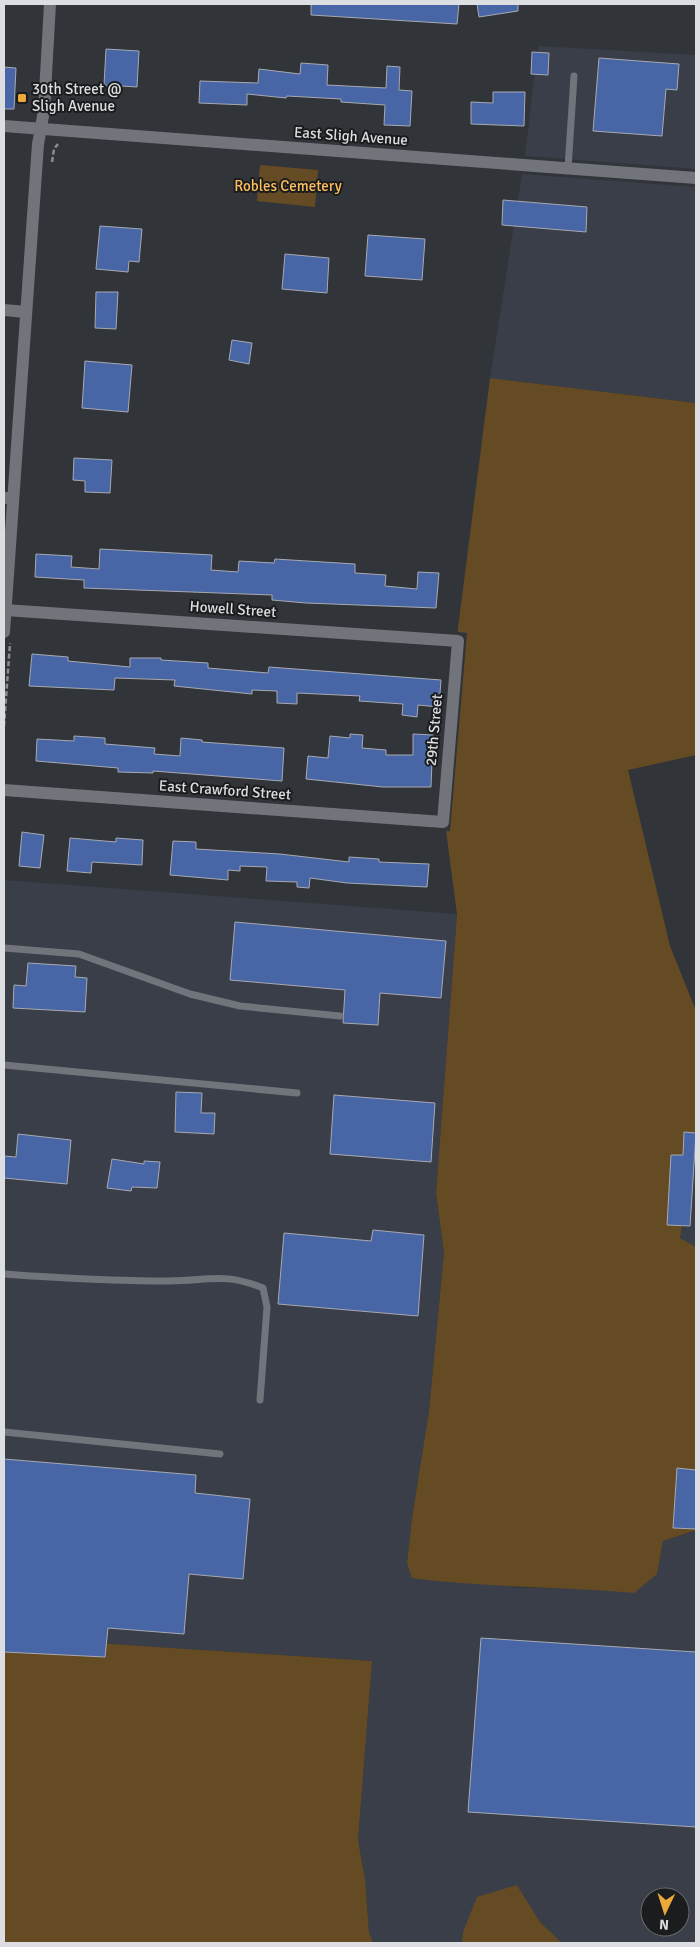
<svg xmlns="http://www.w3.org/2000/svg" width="700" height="1947" font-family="Signika,sans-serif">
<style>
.built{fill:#393e49;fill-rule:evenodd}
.green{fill:#654b23}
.building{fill:#4865a5;stroke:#a7aab0}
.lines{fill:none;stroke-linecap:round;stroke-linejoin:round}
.path{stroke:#898c90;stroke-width:2.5;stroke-dasharray:5 2.5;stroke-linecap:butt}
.lane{stroke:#71747a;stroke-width:7}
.street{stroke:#71747a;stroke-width:12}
.secondary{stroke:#71747a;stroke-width:12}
.poi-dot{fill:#eba93a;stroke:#1a1c1e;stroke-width:2}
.labels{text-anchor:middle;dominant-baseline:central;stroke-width:4;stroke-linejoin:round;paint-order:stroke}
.poi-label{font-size:15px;fill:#dcdee1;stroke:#1a1c1e;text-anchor:start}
.street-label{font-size:15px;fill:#dcdee1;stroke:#1a1c1e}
.park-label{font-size:15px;fill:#febe5b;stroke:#1a1c1e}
</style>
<rect width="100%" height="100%" fill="#313439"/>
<!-- built -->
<path class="built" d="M538 46 696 55V169L525 156Z
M522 174 696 187V403L490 378Z
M4 880 457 914 436 1193 444 1253 429 1411 412 1518 407 1563 517 1588H581L657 1574 663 1541 696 1530V1943H562L540 1922 517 1885 463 1932 462 1943H373L369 1932 365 1879 358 1840 372 1661 4 1637ZM650 1897H680V1927H650Z
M696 1161V1247L680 1238 692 1164Z"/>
<!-- green -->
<path class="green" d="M260 165 318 170 315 207 257 201Z
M490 378 696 403V755L628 770 670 946 696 1011V1161L692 1164 680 1238 696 1247V1530L663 1541 657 1574 634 1593C560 1586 486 1588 412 1578L407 1563 412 1518 429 1411 444 1253 436 1193 457 914 446 831H450L467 633 458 632V628Z
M4 1637 372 1661 358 1840 365 1879 369 1932 373 1943H4Z
M517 1885 540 1922 562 1943H462L463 1932 477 1897Z"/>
<!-- building -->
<path class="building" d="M311 4H459L457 24 311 15Z
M477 4H518V11L479 17Z
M106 49 139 51 137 87 104 85Z
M532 52 549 53 548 75 531 74Z
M599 58 679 64 677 90 666 89 662 136 593 131Z
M301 63 328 65 327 85 386 88 387 66 400 67 399 90 412 91 410 126 384 125 385 105 341 102V99L287 96 286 98 247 94V105L199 103 200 81 258 83 259 69 300 74Z
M4 67 16 68 14 109H4Z
M493 92H525L524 126 471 124V102L493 103Z
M503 200 587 207 586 232 502 225Z
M100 226 142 229 139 262 129 261 128 272 96 269Z
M368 235 425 239 422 280 365 276Z
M285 254 329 258 327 293 282 289Z
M96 292H118L116 329 95 328Z
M232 340 252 343 249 364 229 360Z
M85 361 132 365 128 412 82 408Z
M74 458 112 460 110 493 85 492V481L73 480Z
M100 549 212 555 211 570 238 572 239 561 274 563 275 559 355 564V573L386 575 385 586 417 589 418 572 439 573 436 608 306 603 272 600V595L84 588V580L35 577 36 554 72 556 71 567 99 569Z
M32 654 68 657V661L130 667V658H161V660L208 663V668L268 673 269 667 441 680 439 707 418 705 417 717 402 715 403 704 359 701 360 696 297 693V704L277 703V691L252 690V694L174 686 175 680 115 678 114 690 29 686Z
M350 734 363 735 362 748 386 750V755H413V734L433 735 431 787H383L306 779 308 756 328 758 330 736 350 738Z
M74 736 105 738V744L155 748 154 754 180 756 181 738 202 740V742L284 748 282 781 153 771V773L118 772V768L36 761 37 739 74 741Z
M22 832 44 835 40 868 19 866Z
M70 838 116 842V838L143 840 142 865 92 862 91 873 67 871Z
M173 841 196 842V849L280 854 349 862V857L379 859V862L429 864 427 887 347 883 310 878 309 888 297 887V882L266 881 267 867 240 866V871L228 870V880L170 875Z
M235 922 446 941 441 998 380 993 378 1025 343 1023 345 990 230 980Z
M28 963 76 966 75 977 87 978 85 1012 13 1008 14 985 26 986Z
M176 1092 202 1093 201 1113H215L214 1134 175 1132Z
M334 1095 435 1103 431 1162 330 1154Z
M684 1132 696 1133 690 1226 667 1225 671 1155H683Z
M18 1134 71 1140 67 1184 4 1178V1156L16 1157Z
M112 1159 144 1164V1161L160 1162 157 1188 132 1187 131 1191 107 1188Z
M373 1230 424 1235 418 1316 278 1304 284 1233 371 1241Z
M4 1459 196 1475 195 1493 250 1499 243 1579 189 1574 184 1634 108 1628 105 1657 4 1652Z
M677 1468 696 1470V1529L673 1528Z
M481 1638 696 1652V1827L468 1812Z"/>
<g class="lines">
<!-- path -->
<path class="path" d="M52 162 54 149 58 144
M4 726 10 643"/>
<!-- lane -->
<path class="lane" d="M568 168 574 76
M4 948 79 954 190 994 240 1006 340 1016
M4 1065 297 1093
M4 1274C58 1278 114 1281 169 1281 208 1281 224 1272 263 1288L267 1307 260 1400
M4 1432 220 1454"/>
<!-- street -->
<path class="street" d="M4 310 26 312
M4 632 38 144 41 128
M4 790 443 822 458 641 5 610"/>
<!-- secondary -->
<path class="secondary" d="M4 126 696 178
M41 128 44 110 50 4
M4 498H13"/>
</g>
<!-- markers -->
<rect class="poi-dot" x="17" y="93" width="10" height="10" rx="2.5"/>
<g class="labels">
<!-- poi labels -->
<g class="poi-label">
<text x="32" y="89">30th Street @<tspan x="32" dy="17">Sligh Avenue</tspan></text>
</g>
<!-- street labels -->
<g class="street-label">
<text transform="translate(351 136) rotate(4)">East Sligh Avenue</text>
<text transform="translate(233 609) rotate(4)">Howell Street</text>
<text transform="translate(434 730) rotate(-85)">29th Street</text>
<text transform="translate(225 790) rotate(4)">East Crawford Street</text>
</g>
<!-- park labels -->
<g class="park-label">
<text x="288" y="186">Robles Cemetery</text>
</g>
</g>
<!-- border -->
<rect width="700" height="1947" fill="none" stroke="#dcdee1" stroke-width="10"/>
<!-- north arrow -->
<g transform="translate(665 1912) rotate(184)"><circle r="24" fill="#1a1c1e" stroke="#686a6c"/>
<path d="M0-4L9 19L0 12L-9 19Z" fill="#eba93a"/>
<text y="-8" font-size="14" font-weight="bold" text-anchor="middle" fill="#dcdee1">N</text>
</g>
</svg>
